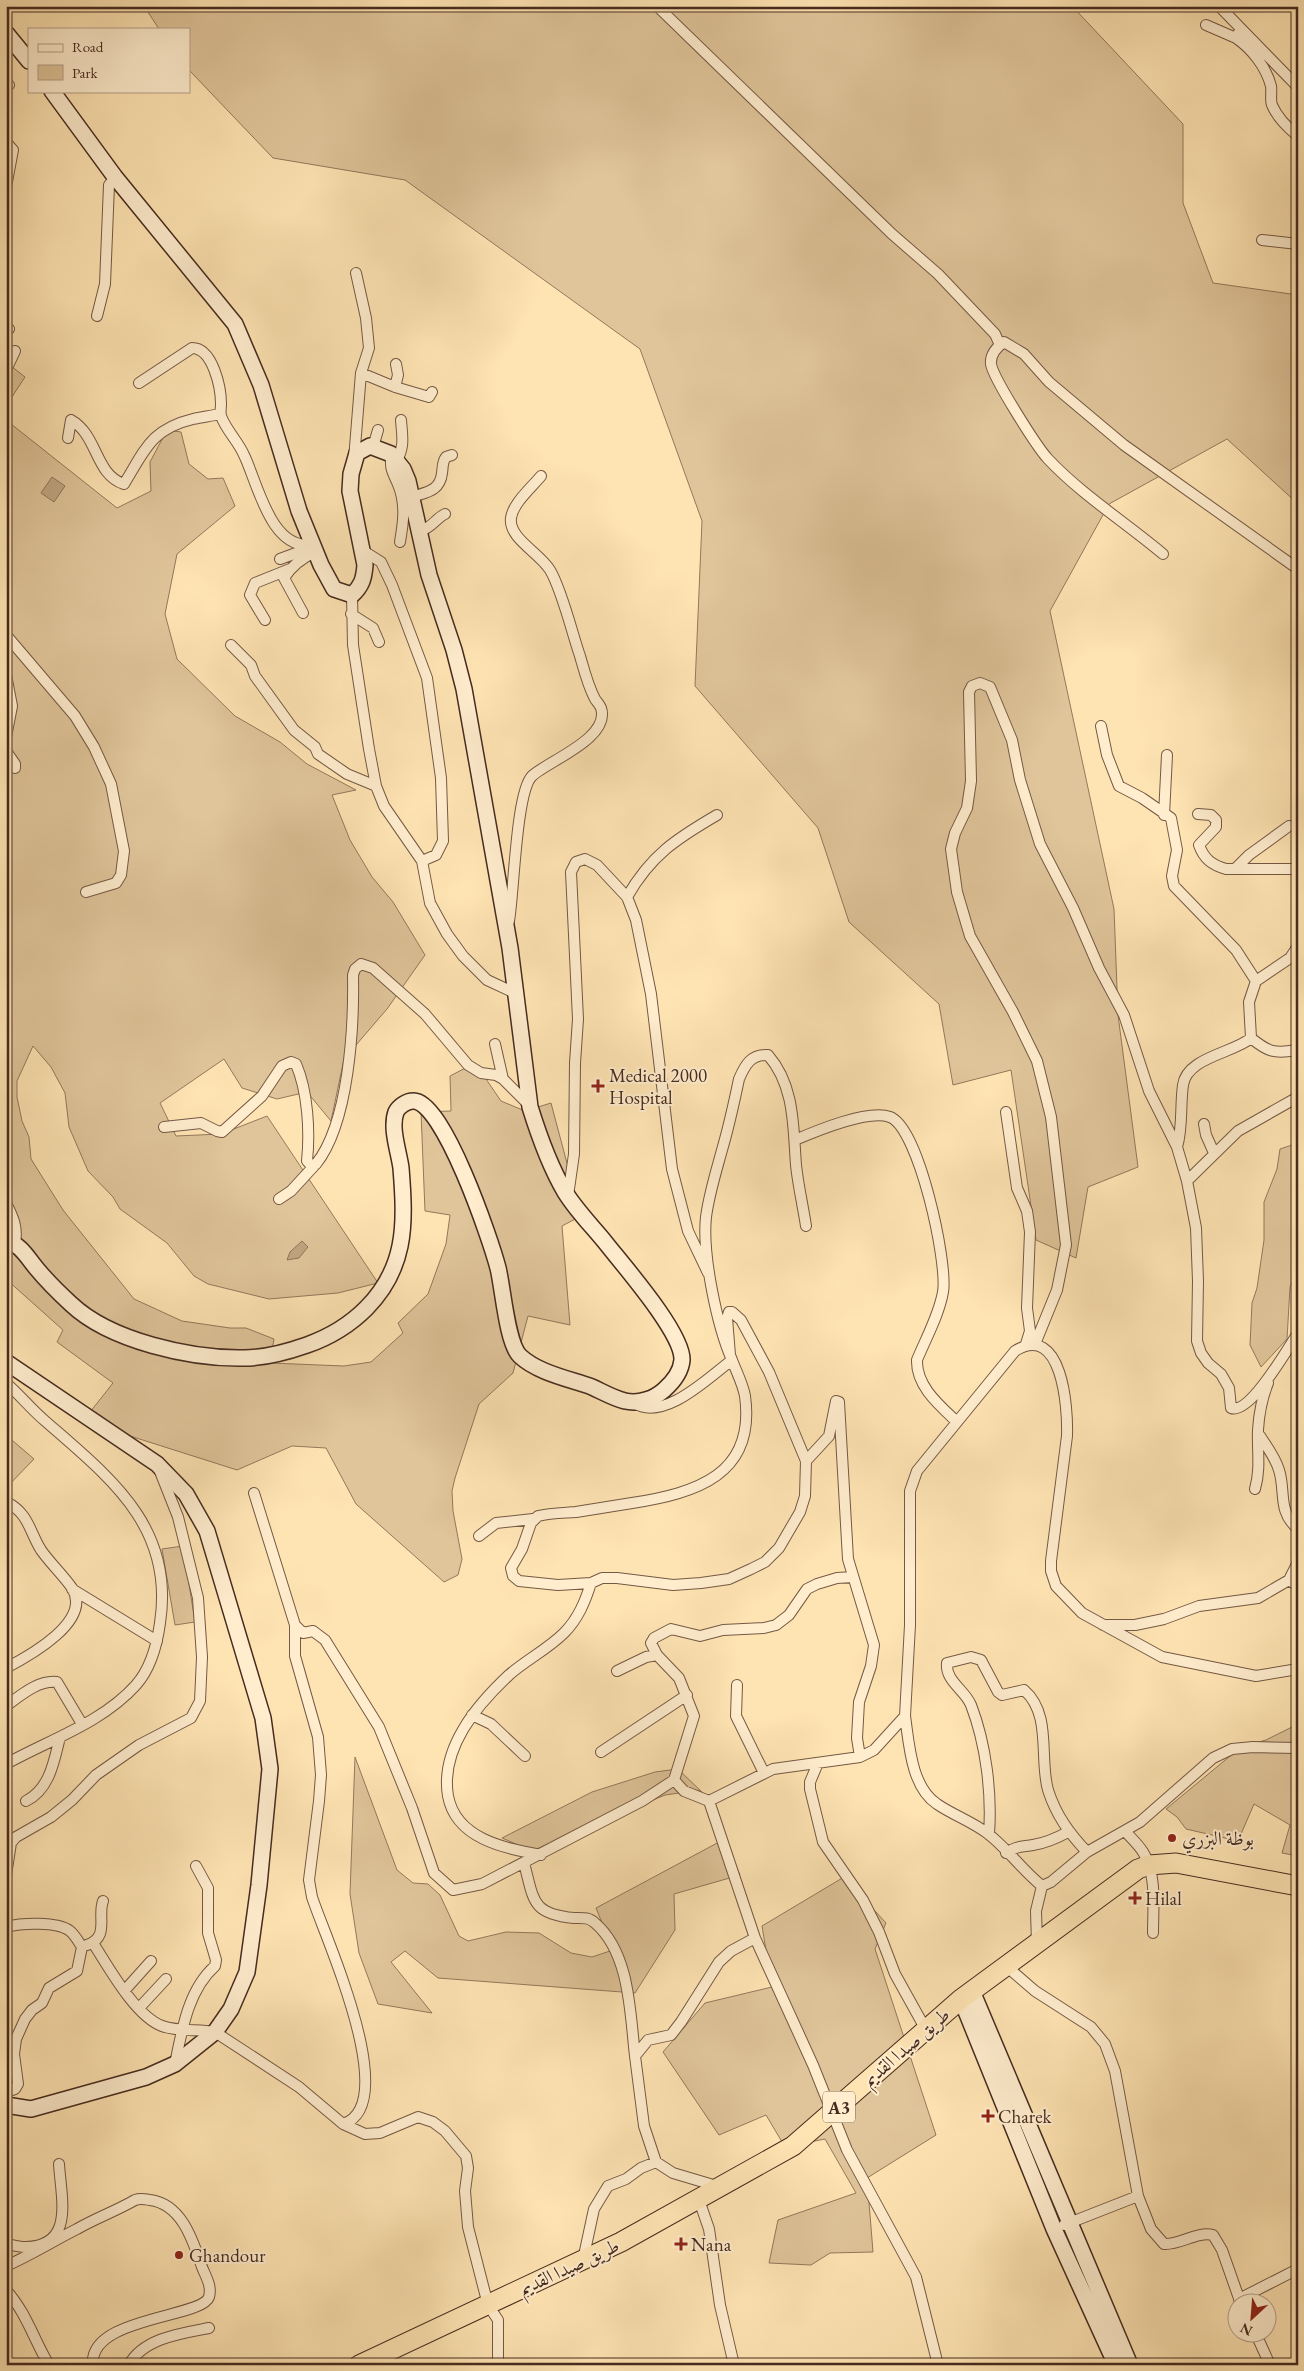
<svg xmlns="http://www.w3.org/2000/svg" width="1304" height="2371" font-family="'EB Garamond',Amiri,serif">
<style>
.green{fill:#e0c59a;stroke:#93785c}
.water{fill:#c0a581;stroke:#8f745a}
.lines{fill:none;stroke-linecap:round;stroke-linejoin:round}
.street-casing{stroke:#745944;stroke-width:12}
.secondary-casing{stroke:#462b1f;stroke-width:18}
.highway-casing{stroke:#462b1f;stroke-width:21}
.street{stroke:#ffedce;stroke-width:10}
.secondary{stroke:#ffedce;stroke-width:15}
.highway{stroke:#ffe4b3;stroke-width:19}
.poi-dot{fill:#8f2418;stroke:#ffedce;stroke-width:2}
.labels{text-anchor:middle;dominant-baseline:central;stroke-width:4;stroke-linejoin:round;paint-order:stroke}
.shield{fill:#ffedce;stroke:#7e6554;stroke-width:1}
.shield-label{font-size:18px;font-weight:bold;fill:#462b1f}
.poi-label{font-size:19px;fill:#462b1f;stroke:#ffedce;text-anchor:start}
.street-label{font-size:19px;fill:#462b1f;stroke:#ffedce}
</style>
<rect width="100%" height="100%" fill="#ffe4b3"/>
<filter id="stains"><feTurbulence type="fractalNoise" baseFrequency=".004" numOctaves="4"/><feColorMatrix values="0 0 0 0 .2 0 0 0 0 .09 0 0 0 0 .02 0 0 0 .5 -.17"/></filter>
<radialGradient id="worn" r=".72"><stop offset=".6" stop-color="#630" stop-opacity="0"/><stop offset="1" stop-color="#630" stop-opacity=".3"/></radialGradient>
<!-- green -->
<path class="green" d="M144 6H1072L1183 124V203L1213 283 1298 295V504L1227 439 1109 504 1050 611 1114 909 1118 1015 1138 1167 1088 1187 1076 1258 1036 1240 1011 1070 953 1085 939 1004 849 922 818 828 695 686 702 521 640 349 405 180 273 158 189 70V29H159Z
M6 362 25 377 6 406Z
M6 420 117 508 151 491 150 462 167 430 181 432 189 464 208 479 223 478 235 506 177 554 165 614 177 659 235 716 280 742 307 764 356 790 332 795 350 840 372 877 393 902 425 955 387 1009 344 1059 331 1121 307 1092 277 1099 242 1088 224 1059 160 1103 176 1136 221 1134 267 1116 378 1283 338 1293 269 1299 208 1284 194 1276 167 1243 120 1209 113 1197 88 1171 69 1127 65 1093 51 1067 33 1046 17 1081V1097L22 1121 29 1137 31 1159 63 1210 134 1299 182 1321 230 1328H246L274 1339 270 1363 344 1366 371 1362 403 1333 398 1323 428 1294 446 1244 450 1215 425 1211 421 1112 451 1111 450 1076 475 1063 501 1101 525 1111 551 1103 581 1216 562 1226 570 1325 528 1316 513 1373 479 1404 455 1478 452 1491 453 1511 462 1559 458 1575 444 1582 356 1504 326 1448 292 1446 237 1470 83 1421 113 1383 57 1342 63 1330 6 1279Z
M1298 1143V1270L1290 1287 1287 1339 1261 1367 1250 1345 1252 1303 1257 1288 1264 1240V1202L1277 1169 1280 1149Z
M6 1435 34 1459 6 1488Z
M183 1546 195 1622 175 1625 162 1549Z
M1298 1706 1296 1782 1298 1783V1856L1282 1853 1290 1825 1254 1804 1238 1841 1186 1829 1177 1817 1166 1809 1241 1747 1266 1740 1292 1727Z
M355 1757 397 1870 413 1883 428 1884 440 1895 459 1936 468 1941 506 1932 539 1933 571 1953 592 1957 613 1950 596 1908 719 1842 715 1824 700 1790 665 1795 532 1851 502 1838 592 1792 655 1772 678 1769 705 1795 722 1839 740 1875 674 1894 675 1930 635 1993 438 1978 405 1951 391 1962 432 2013 378 2004 359 1953 350 1894Z
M844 1877 886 1923 875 1949 936 2135 867 2178 873 2252 830 2253 811 2265 769 2263 778 2220 856 2193 825 2139 785 2147 766 2115 719 2135 663 2052 705 2003 772 1987 762 1926Z"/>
<!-- water -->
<path class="water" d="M52 477 65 486 54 502 41 493Z
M302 1241 308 1247 299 1258 287 1260 290 1252Z"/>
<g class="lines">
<defs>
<path id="street" d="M657 6 892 234 938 274 995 334 1000 345
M1219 6 1298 87
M1206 25 1236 38
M1241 29 1236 38C1252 49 1266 67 1271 86 1272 92 1270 100 1272 105 1277 117 1288 128 1298 136
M6 87 9 85
M6 142 13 150 6 187
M1262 240 1298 244
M97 316 105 284 109 185 115 177
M6 328 9 329
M6 370 15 351
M361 373 395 387 398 375 396 364
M139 383 192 348C213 348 221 388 221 404 221 408 220 412 221 416 226 430 238 441 244 455 257 481 271 553 313 544
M395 387 429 397 432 392
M68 438 71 420C98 435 95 475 124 484 145 450 151 429 193 419 202 417 211 416 220 414
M373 447 378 430
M391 454C390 473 393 471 399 487 406 506 403 524 400 542
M354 459 361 373 369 348 366 318 356 273
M397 460C405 446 402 435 401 420
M412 497C427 492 440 491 442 473 443 467 442 462 446 457L452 455
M420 531C432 528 435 519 445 514
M362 550 381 562 392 585 427 678 441 778 443 841 436 855 422 861
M1163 554C1125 522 1082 495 1048 459 1037 447 993 378 991 364 990 354 997 347 1004 342L1024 354 1049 382 1124 445 1298 569
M280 559 299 552 306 545
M352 595 353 645 369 749 376 786 384 806 422 861 430 903 447 934 463 956 487 980 517 994
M303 613 284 578C292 565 302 558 315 552
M351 614 373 628 379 642
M265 620 250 595 255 583 290 569
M6 635 75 716 94 747 111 784 124 851 121 875 116 883 86 892
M231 645 251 665 255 676 294 730 315 747 318 754 347 774 376 786
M6 675 12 706 6 737
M1101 726 1107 755 1119 786 1142 798 1171 818 1177 850 1172 876 1174 886 1236 950 1256 981
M6 751 15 764V768
M1198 814 1211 815 1216 820V827L1199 845C1204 859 1212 865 1226 869H1298
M1164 815 1167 755
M1235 869 1249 855 1289 826
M627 897C651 855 676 839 717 815
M509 921C514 893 516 792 532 776 548 761 611 738 601 708 600 705 597 702 595 699 588 686 584 670 580 656 572 633 562 590 550 570 540 553 508 538 511 518 513 503 532 487 541 476
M1251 1038C1268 1052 1275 1054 1296 1050
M495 1044 503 1079
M1006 1112 1017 1188 1027 1211 1030 1232 1027 1308 1030 1331 1026 1344
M1204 1124 1206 1135 1214 1153
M164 1127 201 1123 217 1131 222 1132 262 1096 282 1066 291 1062 296 1064C308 1092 310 1132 307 1161L311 1165 316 1164C349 1123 354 1027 353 975L355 969 361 964 373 968 425 1014 468 1065 481 1073 496 1075 503 1079 530 1106
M795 1140C816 1131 868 1109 890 1117 919 1128 948 1263 943 1292 939 1315 926 1338 917 1360 916 1386 939 1405 957 1422
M1177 1147C1183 1127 1180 1106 1183 1085 1187 1057 1234 1053 1251 1038L1249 1002 1256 981 1290 958 1298 946
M1187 1181 1238 1131 1298 1097
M568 1196 574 1154 575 1063 578 1019 571 872 576 862 585 859 597 865 627 897 636 920 651 994 672 1169 688 1231 708 1273
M279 1199 291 1191 314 1166
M6 1203C13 1217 18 1227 15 1243
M1035 1344 1057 1290 1066 1245 1051 1117 1037 1061 1013 1012 970 936 957 892 951 849 955 833 967 808 971 781 969 692 972 686 980 683 990 687 1012 740 1020 780 1040 844 1073 908 1099 968 1124 1015 1149 1091 1177 1147 1187 1181 1196 1228 1198 1281 1197 1341 1201 1353 1208 1363 1221 1374 1229 1388 1231 1408C1250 1415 1288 1348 1298 1333
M730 1355 727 1318 729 1312H732L741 1320 769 1372 806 1461 805 1496 800 1512 779 1548 765 1562 751 1569 729 1579 701 1583 673 1585 617 1578H602L591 1583 558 1585 519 1581 513 1576 511 1568 522 1549 531 1523 538 1516C550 1513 563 1513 576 1512 595 1509 613 1506 632 1503 696 1493 756 1475 745 1396 743 1384 736 1371 732 1360 717 1326 702 1254 706 1217 709 1194 716 1172 722 1150 729 1126 734 1103 739 1079 745 1065 751 1054 768 1055 795 1086 793 1127 796 1165 798 1185 803 1206 806 1226
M6 1383C20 1395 31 1409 44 1420 109 1477 175 1526 160 1623 157 1645 151 1668 136 1685 102 1723 49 1740 6 1764
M634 1403C664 1422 708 1378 732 1360
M1260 1436C1267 1447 1275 1457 1279 1470 1286 1492 1277 1511 1298 1529
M806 1461 829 1436 836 1401 839 1402 848 1559 874 1645 871 1666 859 1702 857 1738 860 1757
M1255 1489C1261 1468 1257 1450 1258 1430 1259 1413 1262 1398 1268 1383
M254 1493 295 1625V1656L318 1737 321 1775 319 1801 309 1880 312 1897C324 1935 403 2105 343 2124
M6 1502C29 1513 29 1531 41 1550 50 1563 63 1575 72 1588 93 1621 29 1656 6 1668
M479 1536 496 1523 533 1519
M1298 1562 1289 1580 1298 1586
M72 1589 157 1641
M295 1625 303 1633 313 1631 325 1640 379 1727 412 1808 434 1873 453 1890 482 1884 642 1801 674 1780 684 1791 709 1801 755 1938 813 2065 847 2150 916 2277 938 2365
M1103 1625H1135L1164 1619 1199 1606 1258 1598 1289 1580
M617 1671 646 1657 657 1655
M737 1685 736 1716 764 1773
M6 1706C21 1695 38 1680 57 1682L82 1724
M472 1715 491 1724 525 1756
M905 1716C909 1743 911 1787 937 1804 953 1815 971 1821 987 1833 1006 1847 1022 1870 1042 1886
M601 1752 687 1695
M818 1763 810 1782V1789L823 1842 863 1900 879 1932 895 1974 925 2028
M674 1780 694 1716 679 1678 657 1655 651 1643 654 1638 671 1629 700 1636 723 1630 764 1628 776 1625 789 1615 807 1589 817 1584 837 1578 853 1577
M26 1801C50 1789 54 1761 60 1737
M709 1801 773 1769 860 1757 874 1750 905 1716 910 1625V1491L917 1471 1015 1351C1062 1322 1068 1407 1067 1436L1051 1561V1571L1056 1586 1082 1613 1162 1657 1256 1676 1298 1669
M1125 1831C1131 1838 1138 1844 1143 1852 1157 1874 1153 1907 1153 1933
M989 1834C992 1793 986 1744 971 1705 965 1690 945 1681 947 1663L971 1657 981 1660 998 1692 1002 1695 1024 1690C1052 1714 1039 1758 1048 1790 1056 1815 1069 1833 1087 1852
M1006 1853C1016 1846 1022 1847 1033 1845 1046 1843 1057 1838 1068 1832
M541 1855C504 1848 456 1839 448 1796 440 1748 477 1705 509 1675 526 1660 548 1649 564 1633 578 1619 585 1602 591 1583
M524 1863C534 1900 531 1914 574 1918 582 1918 589 1917 595 1923 630 1953 630 2013 635 2056
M6 1875 11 1843 16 1837 51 1817 72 1800 96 1775 139 1745 191 1718 200 1701 202 1657 198 1598 178 1517 159 1469
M1042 1886 1051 1882 1087 1852 1140 1822 1213 1758 1232 1749 1253 1747 1298 1748
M6 1927C21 1923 57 1921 70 1931 75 1935 78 1941 82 1947L77 1971 49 1988 42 2003 32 2010 25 2019 16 2039 14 2054 18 2084 15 2089 6 2092
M93 1943C108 1966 135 2016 162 2026 178 2032 198 2029 215 2032L299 2087 343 2124 365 2134 380 2133 418 2117 433 2122 445 2131 466 2156 468 2168 465 2191 468 2227 488 2305 498 2320V2365
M1037 1943 1036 1911 1042 1886
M87 1945C110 1937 97 1917 103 1901
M1005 1965 1035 1991 1091 2027 1105 2044 1115 2071 1138 2196 1151 2229 1164 2244C1180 2245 1197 2231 1213 2235L1222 2250 1241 2304
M125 1990 151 1961
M139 2008 166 1979
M175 2064C182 2030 188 1990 215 1966L216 1960 208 1933V1888L196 1866
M720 2187 673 2173 656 2162 644 2126 635 2056 648 2040 671 2035 681 2022 719 1962 731 1951 755 1938
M699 2200 709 2229 720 2305 734 2365
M1064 2225 1138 2196
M6 2244C13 2245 19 2247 26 2247 75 2246 61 2198 59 2164
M583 2260 594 2209 608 2186 626 2179 641 2168 656 2162
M6 2266C31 2255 53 2241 77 2229 96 2218 116 2211 135 2200 140 2198 144 2199 150 2200 182 2204 193 2241 202 2267 206 2277 212 2286 209 2297 202 2318 88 2317 93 2365
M6 2290C26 2312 34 2340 49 2365
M1239 2299 1298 2269
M1256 2334 1270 2365
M129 2365C143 2338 183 2333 209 2328"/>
<path id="secondary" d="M6 33 29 61
M6 1240C21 1245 27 1257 37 1269 47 1281 59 1293 71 1304 110 1341 191 1359 244 1358 266 1358 287 1352 307 1345 352 1329 390 1295 400 1246 405 1222 403 1193 401 1168 399 1152 390 1128 396 1112 399 1106 407 1101 413 1101 443 1099 491 1241 498 1268 503 1288 507 1344 520 1356 538 1373 570 1379 592 1387 603 1392 613 1398 625 1401 639 1404 654 1399 664 1390 673 1382 681 1372 682 1360 683 1333 623 1265 605 1242 592 1226 576 1210 565 1192 549 1165 539 1136 530 1107L510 948 464 689 454 650 429 575 408 481 403 469 391 454 370 446 357 453 351 474 350 491 365 565C364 578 362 586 352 595L334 589 321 565 299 511 261 385 235 324 115 177 52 91
M6 1362 157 1464 186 1494 207 1531 263 1718 270 1769 259 1885 247 1972 231 2009 215 2032 175 2064 146 2077 31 2109 6 2105
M972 1991 1130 2365
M961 1999 1054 2229 1116 2365"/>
<path id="highway" d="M359 2365 621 2242 793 2146 961 1999 1138 1869 1149 1865 1176 1863 1298 1886"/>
</defs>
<!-- street casing -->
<use href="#street" class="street-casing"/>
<!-- secondary casing -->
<use href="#secondary" class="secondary-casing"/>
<!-- highway casing -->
<use href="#highway" class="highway-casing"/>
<!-- street -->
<use href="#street" class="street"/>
<!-- secondary -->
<use href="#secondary" class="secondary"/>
<!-- highway -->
<use href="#highway" class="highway"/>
</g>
<!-- markers -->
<g class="poi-dot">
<path d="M595.5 1078.5h5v5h5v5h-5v5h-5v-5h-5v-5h5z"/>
<circle cx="1172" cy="1838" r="5"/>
<path d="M1132.5 1890.5h5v5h5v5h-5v5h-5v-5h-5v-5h5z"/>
<path d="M985.5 2108.5h5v5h5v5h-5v5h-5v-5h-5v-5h5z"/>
<path d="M678.5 2236.5h5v5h5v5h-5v5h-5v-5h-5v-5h5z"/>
<circle cx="179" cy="2255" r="5"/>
</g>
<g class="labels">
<!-- shield labels -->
<rect class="shield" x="823" y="2091.5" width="32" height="31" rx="4"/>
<g class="shield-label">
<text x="839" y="2107">A3</text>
</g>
<!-- poi labels -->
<g class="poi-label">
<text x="609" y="1075">Medical 2000<tspan x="609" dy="22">Hospital</tspan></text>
<text x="1182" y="1838">بوظة البزري</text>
<text x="1145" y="1898">Hilal</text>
<text x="998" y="2116">Charek</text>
<text x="691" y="2244">Nana</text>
<text x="189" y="2255">Ghandour</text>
</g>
<!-- street labels -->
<g class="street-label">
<text transform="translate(906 2047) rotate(-41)">طريق صيدا القديم</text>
<text transform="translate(569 2267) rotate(-25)">طريق صيدا القديم</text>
</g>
</g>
<!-- margin -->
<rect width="1304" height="2371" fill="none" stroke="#ffe4b3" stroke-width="25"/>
<rect x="8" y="8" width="1289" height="2356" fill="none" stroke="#462b1f" stroke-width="2.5"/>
<rect x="12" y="12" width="1279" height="2346" fill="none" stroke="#462b1f"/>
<!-- legend -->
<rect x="28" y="28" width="162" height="65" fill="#ffedce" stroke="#b59f88"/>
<rect x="38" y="44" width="25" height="8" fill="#ffedce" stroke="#b59f88"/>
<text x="72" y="52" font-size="15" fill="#462b1f">Road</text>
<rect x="38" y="65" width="25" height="15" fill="#e0c59a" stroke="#b59f88"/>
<text x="72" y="78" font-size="15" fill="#462b1f">Park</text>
<!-- north arrow -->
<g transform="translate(1252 2318) rotate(206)"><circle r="24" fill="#ffedce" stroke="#b59f88"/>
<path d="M0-4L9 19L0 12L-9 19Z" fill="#8f2418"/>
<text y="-8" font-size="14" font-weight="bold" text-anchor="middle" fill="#462b1f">N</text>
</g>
<rect width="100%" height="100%" filter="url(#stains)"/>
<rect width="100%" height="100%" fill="url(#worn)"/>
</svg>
